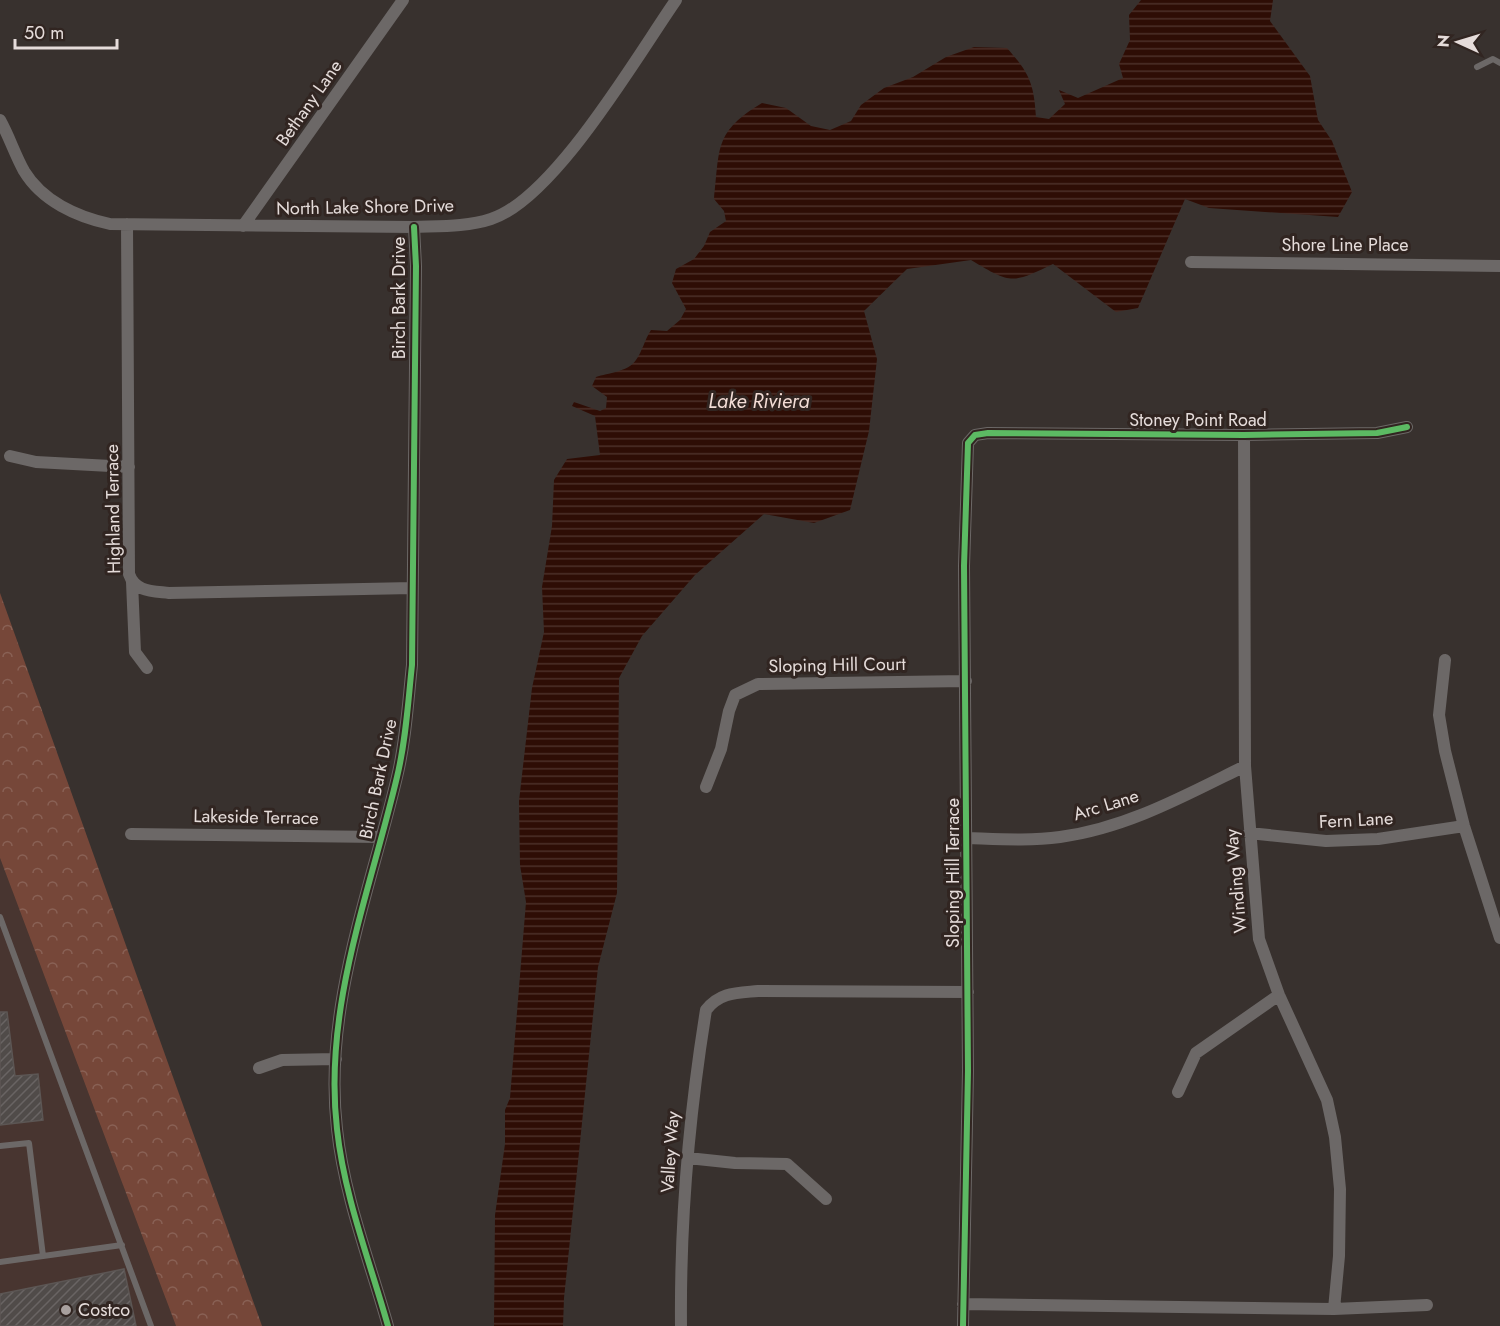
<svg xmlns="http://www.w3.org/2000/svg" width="1500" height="1326" font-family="Jost,sans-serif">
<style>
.built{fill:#483530}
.forest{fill:url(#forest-crowns)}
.water{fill:url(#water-rules)}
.building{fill:url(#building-hatch);stroke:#5c5654;stroke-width:1.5}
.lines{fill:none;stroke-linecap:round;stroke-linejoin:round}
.lane{stroke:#6c6867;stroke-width:6}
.street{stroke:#6c6867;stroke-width:12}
.cycleway-casing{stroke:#312521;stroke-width:10}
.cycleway{stroke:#5cba63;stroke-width:6}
.poi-dot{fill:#a8a09e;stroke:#312521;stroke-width:2}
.labels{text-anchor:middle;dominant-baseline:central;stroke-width:6;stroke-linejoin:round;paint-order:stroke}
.street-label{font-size:18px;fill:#e5dcda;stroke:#312521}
.poi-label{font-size:18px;fill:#e5dcda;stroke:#312521;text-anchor:start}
.water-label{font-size:20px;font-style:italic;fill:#f3ddd6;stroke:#312521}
</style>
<defs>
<pattern id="forest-crowns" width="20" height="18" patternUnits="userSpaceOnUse" patternTransform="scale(1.5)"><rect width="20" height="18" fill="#764739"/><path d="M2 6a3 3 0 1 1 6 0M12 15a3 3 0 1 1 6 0" fill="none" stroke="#896155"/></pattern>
<pattern id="water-rules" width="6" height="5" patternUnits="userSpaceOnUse" patternTransform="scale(1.5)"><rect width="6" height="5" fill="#2e0d05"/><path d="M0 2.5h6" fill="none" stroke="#4c3029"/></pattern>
<pattern id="building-hatch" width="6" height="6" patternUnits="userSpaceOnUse" patternTransform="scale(1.5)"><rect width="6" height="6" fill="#504b49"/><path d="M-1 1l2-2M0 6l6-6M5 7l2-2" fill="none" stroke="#696463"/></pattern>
</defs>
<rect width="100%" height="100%" fill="#38312e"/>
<!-- built -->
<path class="built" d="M0 858 176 1326H0Z"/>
<!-- forest -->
<path class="forest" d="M0 593 262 1326H176L0 858Z"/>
<!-- water -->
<path class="water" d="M1141 0H1273L1270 21 1310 76 1318 120 1332 141 1352 192 1338 217 1209 208 1185 199 1138 308 1116 312 1053 264C1012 284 1011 284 971 260L907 269 864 311 877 359 869 431 850 510 814 523 764 514 695 575 642 636 619 678 617 893 598 967 564 1298 563 1326H494L495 1215 505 1144V1110L510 1098 526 902 520 865 519 801 532 688 544 632 542 587 552 526 554 480 567 459 600 455 595 416 572 406 574 402 600 411 606 408 607 397 592 386 596 377C608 373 628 372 636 360 642 352 645 339 651 330L667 331 680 320 686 309 672 283 676 269 694 259 704 246 710 232 726 221 724 211 714 199C720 147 714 132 762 103L786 108 811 126 830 130 851 121 861 105 884 88 913 77 946 57 974 47 1007 48C1029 73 1034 83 1036 117L1049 119 1065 104 1059 90 1078 98 1123 78 1119 64 1130 40 1129 15Z"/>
<!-- building -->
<path class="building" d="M0 1012H7L15 1076 38 1074 43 1120 0 1125Z
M124 1269 136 1326H0V1294Z"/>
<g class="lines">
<!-- lane -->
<path class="lane" d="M1477 67 1493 59 1500 63
M0 917 151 1326
M0 1146 29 1143 43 1256
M0 1262 122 1245"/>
<!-- street -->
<path class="street" d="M0 120C9 136 15 155 24 171 42 201 77 217 110 224L414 227C439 226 467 227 491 219 554 199 637 56 676 0
M127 224 129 574C135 592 152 591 169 593L412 588
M243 226 403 0
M1191 262 1500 266
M1244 435 1245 766 1259 939 1279 995 1327 1100 1335 1137 1340 1189 1339 1256 1334 1309
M10 456 36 462 129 467
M132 582 135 652 147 668
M1445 660 1439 715 1445 751 1464 826 1500 938
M706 787 721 749 729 711 735 695 758 684 966 681
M1249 833 1326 841 1378 839 1464 826
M131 834 381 837
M968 838C999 839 1030 841 1060 837 1127 828 1186 795 1245 766
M259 1068 282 1060 336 1059
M1178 1092 1196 1053 1279 995
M688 1158 735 1163 787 1164 826 1199
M963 1304 1334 1309 1427 1305
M388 1326C370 1262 344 1196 337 1129 323 1008 370 892 397 777 406 740 408 702 412 665L416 266 414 227
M681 1326C680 1220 689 1115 706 1010 720 992 737 993 758 991L968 992
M963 1326 968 1071 964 566 968 443 975 435 988 433 1244 435 1377 433 1407 427"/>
<defs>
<path id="cycleway" d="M388 1326C370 1262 344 1196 337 1129 323 1008 370 892 397 777 406 740 408 702 412 665L416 266 414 227
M963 1326 968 1071 964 566 968 443 975 435 988 433 1244 435 1377 433 1407 427"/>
</defs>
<!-- cycleway casing -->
<use href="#cycleway" class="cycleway-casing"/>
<!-- cycleway -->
<use href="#cycleway" class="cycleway"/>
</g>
<!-- markers -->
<circle class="poi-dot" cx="66" cy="1310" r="6"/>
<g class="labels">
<!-- street labels -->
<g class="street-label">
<text transform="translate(309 103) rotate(-55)">Bethany Lane</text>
<text transform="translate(365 207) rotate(-1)">North Lake Shore Drive</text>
<text x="1345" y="245">Shore Line Place</text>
<text transform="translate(399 298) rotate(-90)">Birch Bark Drive</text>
<text x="1198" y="420">Stoney Point Road</text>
<text transform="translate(113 509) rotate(-91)">Highland Terrace</text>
<text transform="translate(837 665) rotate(-1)">Sloping Hill Court</text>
<text transform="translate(378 779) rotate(-78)">Birch Bark Drive</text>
<text transform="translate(1106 805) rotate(-17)">Arc Lane</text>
<text transform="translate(256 817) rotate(1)">Lakeside Terrace</text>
<text transform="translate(1356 820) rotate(-3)">Fern Lane</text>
<text transform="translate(953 873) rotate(-90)">Sloping Hill Terrace</text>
<text transform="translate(1236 881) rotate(-95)">Winding Way</text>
<text transform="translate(670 1152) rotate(-86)">Valley Way</text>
</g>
<!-- poi labels -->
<g class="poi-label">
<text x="78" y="1310">Costco</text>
</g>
<!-- water labels -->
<g class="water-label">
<text x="759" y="401">Lake Riviera</text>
</g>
</g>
<!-- north arrow -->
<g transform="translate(1458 42) rotate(274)" stroke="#312521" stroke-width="4.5" paint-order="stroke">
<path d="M0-4.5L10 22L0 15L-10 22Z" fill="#e5dcda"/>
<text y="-9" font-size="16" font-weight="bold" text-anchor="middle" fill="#e5dcda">N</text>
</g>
<!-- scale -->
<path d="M15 39v9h102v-9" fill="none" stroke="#e5dcda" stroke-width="3"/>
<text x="24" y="39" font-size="18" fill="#e5dcda" stroke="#312521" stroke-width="4.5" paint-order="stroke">50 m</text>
</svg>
